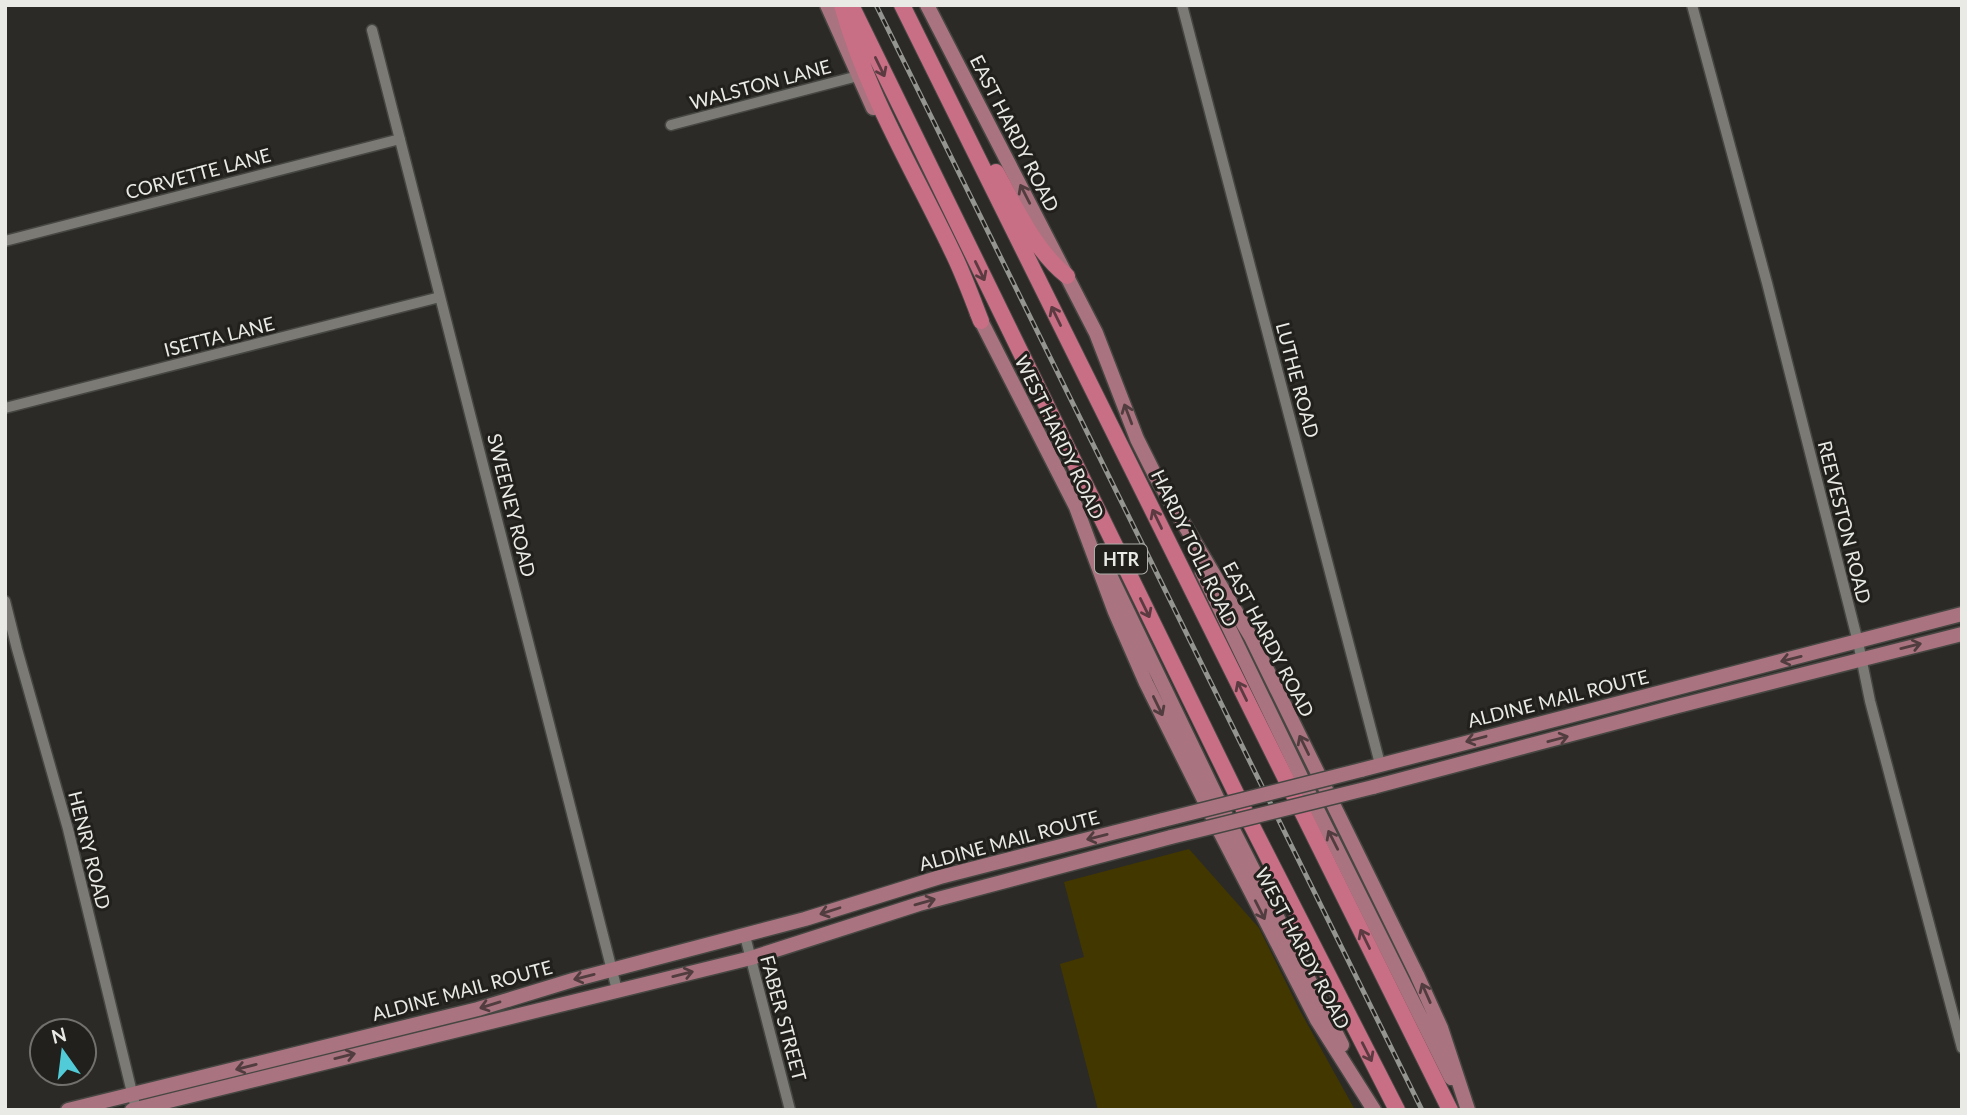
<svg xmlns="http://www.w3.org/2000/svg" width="1967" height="1115" font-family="Lato,sans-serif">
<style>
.green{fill:#433700}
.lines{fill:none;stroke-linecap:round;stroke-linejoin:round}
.minor-casing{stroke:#464643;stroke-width:13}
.major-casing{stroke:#464643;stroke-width:17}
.highway-casing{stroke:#464643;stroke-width:18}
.minor{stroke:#7b7a75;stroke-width:10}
.major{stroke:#a9737f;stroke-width:14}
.highway{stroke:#c86e85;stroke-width:16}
.rail-casing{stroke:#949490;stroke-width:5}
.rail{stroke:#21201c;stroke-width:2.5;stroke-dasharray:8;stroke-linecap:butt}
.major-bridge-casing{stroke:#464643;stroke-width:17;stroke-linecap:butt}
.major-bridge{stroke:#a9737f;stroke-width:14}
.oneway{stroke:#5b3b41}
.oneway2{stroke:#513d3f}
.labels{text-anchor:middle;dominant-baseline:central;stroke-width:6;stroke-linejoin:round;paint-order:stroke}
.shield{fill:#21201c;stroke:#adada9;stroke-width:2}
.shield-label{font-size:18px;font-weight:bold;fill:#e9e9e6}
.street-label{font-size:19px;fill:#e9e9e6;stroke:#21201c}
</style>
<rect width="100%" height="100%" fill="#2b2a26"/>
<!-- green -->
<path class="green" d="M1189 849 1259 928 1299 1009 1355 1110H1098L1060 964 1084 957 1064 882Z"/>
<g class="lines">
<defs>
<path id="minor" d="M1182 5 1380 764
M1692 5 1767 283 1858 642 1870 701 1962 1048
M372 30 617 990
M671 125 858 76
M5 241 400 139
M5 408 440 297
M5 601 17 649 68 829 136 1109
M745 936 790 1110"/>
<path id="major" d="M827 5 873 108
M927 5 1096 333 1137 439 1156 477 1251 637 1417 975 1441 1028 1468 1110
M977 313 1076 507 1115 612 1146 683 1218 828 1317 1020 1374 1110
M1202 572 1305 785 1451 1078
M1111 577 1221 806 1342 1045
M1361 770 1962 614
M1373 787 1674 707 1962 634
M68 1110 478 1009 573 980 805 919 940 877 1163 820
M132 1110 751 958 919 904 1171 837"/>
<path id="highway" d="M842 5C866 92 914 171 952 251 963 273 972 298 981 321
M851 5 1250 822 1397 1110
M902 5 1450 1110
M996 172C1016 208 1035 251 1067 276"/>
</defs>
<!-- minor casing -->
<use href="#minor" class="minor-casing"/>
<!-- major casing -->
<use href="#major" class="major-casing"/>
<!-- highway casing -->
<use href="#highway" class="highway-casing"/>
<!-- minor -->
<use href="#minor" class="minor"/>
<!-- major -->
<use href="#major" class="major"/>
<!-- highway -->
<use href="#highway" class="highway"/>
<defs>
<path id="rail" d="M876 5 1422 1110"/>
</defs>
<!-- rail casing -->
<use href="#rail" class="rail-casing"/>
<!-- rail -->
<use href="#rail" class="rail"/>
<defs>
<path id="major-bridge" d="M1163 820 1361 770
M1171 837 1373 787"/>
</defs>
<!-- major-bridge casing -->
<use href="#major-bridge" class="major-bridge-casing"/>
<!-- major-bridge -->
<use href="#major-bridge" class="major-bridge"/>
</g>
<!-- one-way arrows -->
<defs><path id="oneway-shaft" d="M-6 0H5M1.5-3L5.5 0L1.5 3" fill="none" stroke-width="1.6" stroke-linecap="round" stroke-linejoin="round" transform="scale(1.75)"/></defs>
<g class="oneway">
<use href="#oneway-shaft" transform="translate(880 67) rotate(64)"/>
<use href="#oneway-shaft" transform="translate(980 271) rotate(64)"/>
<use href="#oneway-shaft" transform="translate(1056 316) rotate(-116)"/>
<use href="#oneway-shaft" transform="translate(1157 519) rotate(-116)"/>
<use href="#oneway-shaft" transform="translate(1145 608) rotate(64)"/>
<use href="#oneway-shaft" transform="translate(1242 691) rotate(-116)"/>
<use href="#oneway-shaft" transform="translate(1365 939) rotate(-116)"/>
<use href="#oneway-shaft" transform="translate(1367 1052) rotate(63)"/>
</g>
<g class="oneway2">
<use href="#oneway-shaft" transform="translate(1025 194) rotate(-117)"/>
<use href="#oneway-shaft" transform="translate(1128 414) rotate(-111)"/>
<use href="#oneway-shaft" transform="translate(1911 646) rotate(-14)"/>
<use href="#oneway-shaft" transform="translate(1791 659) rotate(166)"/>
<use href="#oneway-shaft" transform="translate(1158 706) rotate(64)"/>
<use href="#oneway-shaft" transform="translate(1476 739) rotate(165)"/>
<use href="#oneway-shaft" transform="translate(1558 739) rotate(-15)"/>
<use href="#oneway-shaft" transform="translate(1304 745) rotate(-116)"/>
<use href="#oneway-shaft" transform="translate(1097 837) rotate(166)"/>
<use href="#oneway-shaft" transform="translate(1333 840) rotate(-117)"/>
<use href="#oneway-shaft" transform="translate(925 902) rotate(-16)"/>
<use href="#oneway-shaft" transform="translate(1260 910) rotate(63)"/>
<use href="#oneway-shaft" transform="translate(830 911) rotate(162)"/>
<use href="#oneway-shaft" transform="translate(683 974) rotate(-14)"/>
<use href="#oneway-shaft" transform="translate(584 977) rotate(166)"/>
<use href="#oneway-shaft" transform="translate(1426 993) rotate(-114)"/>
<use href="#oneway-shaft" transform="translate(490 1005) rotate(163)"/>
<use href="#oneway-shaft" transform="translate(345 1056) rotate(-14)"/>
<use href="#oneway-shaft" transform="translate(246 1067) rotate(166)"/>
</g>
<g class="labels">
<!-- shield labels -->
<rect class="shield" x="1095" y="544.5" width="52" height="29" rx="5"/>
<g class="shield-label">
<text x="1121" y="559">HTR</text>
</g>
<!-- street labels -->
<g class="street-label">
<text transform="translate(760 84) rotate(-15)">WALSTON LANE</text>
<text transform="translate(1015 133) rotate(63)">EAST HARDY ROAD</text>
<text transform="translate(198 173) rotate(-15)">CORVETTE LANE</text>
<text transform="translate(219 336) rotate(-14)">ISETTA LANE</text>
<text transform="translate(1298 380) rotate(75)">LUTHE ROAD</text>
<text transform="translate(1060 437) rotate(64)">WEST HARDY ROAD</text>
<text transform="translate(512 505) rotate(76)">SWEENEY ROAD</text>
<text transform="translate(1845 522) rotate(76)">REEVESTON ROAD</text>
<text transform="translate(1195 548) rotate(64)">HARDY TOLL ROAD</text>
<text transform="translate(1269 639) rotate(62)">EAST HARDY ROAD</text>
<text transform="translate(1558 698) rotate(-14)">ALDINE MAIL ROUTE</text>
<text transform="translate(1009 840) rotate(-15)">ALDINE MAIL ROUTE</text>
<text transform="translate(90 850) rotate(76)">HENRY ROAD</text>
<text transform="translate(1303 948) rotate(62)">WEST HARDY ROAD</text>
<text transform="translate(462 990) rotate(-15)">ALDINE MAIL ROUTE</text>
<text transform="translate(784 1018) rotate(75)">FABER STREET</text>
</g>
</g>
<!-- border -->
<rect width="1967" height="1115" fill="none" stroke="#e9e9e6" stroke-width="14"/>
<!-- north arrow -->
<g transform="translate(63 1052) rotate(346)"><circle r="33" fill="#21201c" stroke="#71706d" stroke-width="2"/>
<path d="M0-5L12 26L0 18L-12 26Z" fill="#52cbd8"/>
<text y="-10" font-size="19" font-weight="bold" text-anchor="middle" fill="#e9e9e6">N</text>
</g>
</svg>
